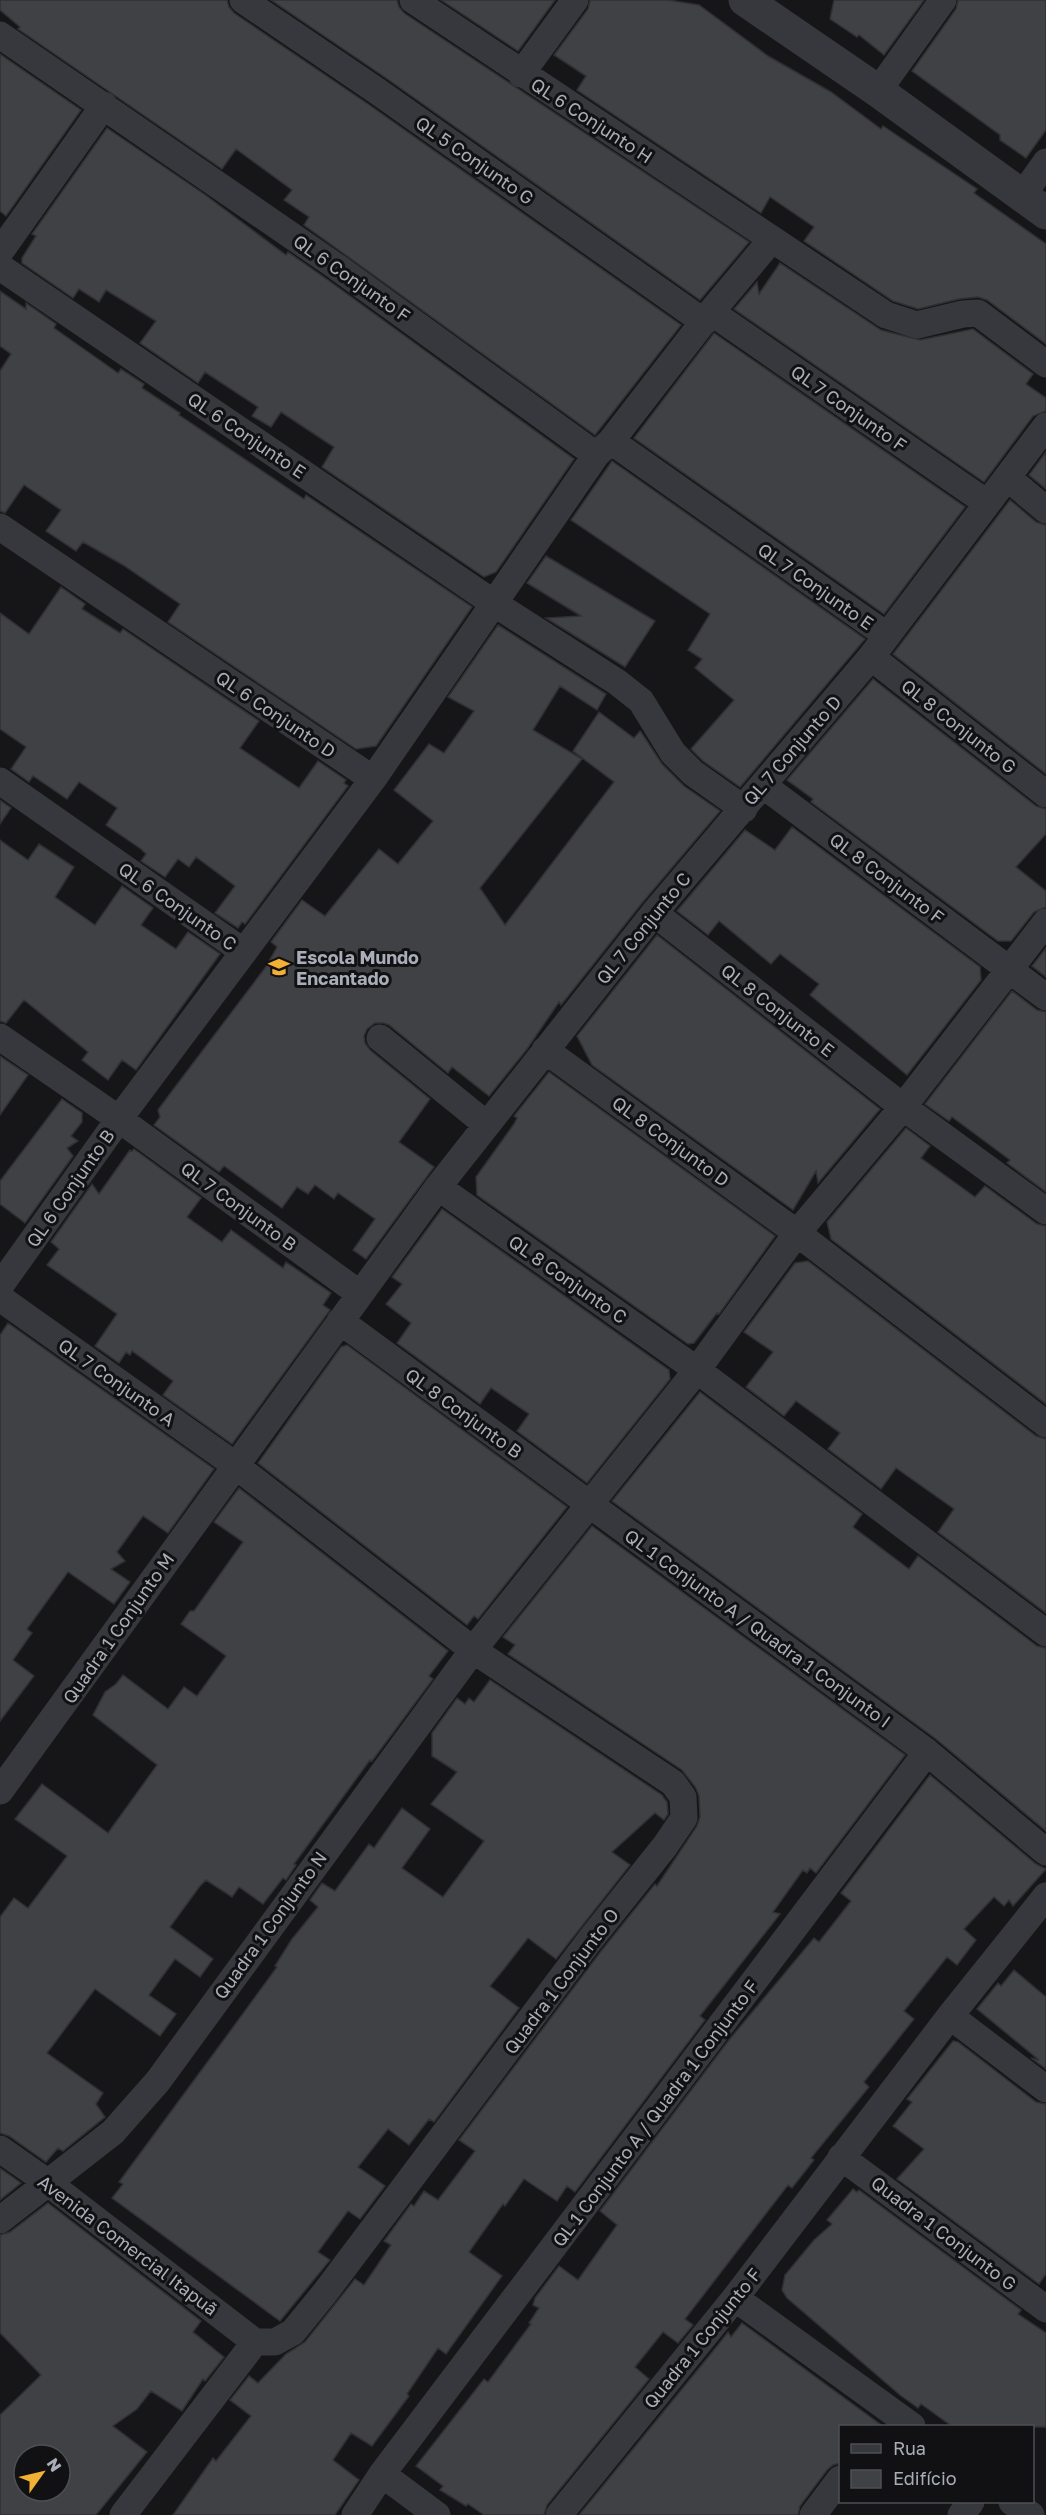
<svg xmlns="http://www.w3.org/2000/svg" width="1046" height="2515" font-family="'Golos Text',sans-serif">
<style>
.building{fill:#404145;stroke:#303034;stroke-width:1.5;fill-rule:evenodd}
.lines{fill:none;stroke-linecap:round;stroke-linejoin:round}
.minor{stroke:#37383d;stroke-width:27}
.tertiary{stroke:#37383d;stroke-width:33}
.labels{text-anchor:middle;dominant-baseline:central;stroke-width:6;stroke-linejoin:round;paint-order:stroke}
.street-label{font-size:18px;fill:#a8adb8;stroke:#111113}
.poi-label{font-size:18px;font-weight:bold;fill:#a8adb8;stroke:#111113;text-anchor:start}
</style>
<rect width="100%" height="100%" fill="#161618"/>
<!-- building -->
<path class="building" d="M0 0H227L229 7 234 13 368 104 681 325 595 435 304 225 309 217 284 200 292 190 236 149 222 169 18 29 20 27 0 10Z
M271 0H397L399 7 404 13 749 242 700 300 386 78Z
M441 0H555L518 51Z
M590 0H668L699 5 768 56 831 92 881 129 883 126 977 189 974 193 1046 244V344L987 300 978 297 959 299 918 309 893 301 804 241 814 227 770 197 761 213 577 90 586 76 554 55 588 9Z
M834 0H924L884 55 859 35 857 37 830 19Z
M958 0H1046V130L1026 158 1000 140V135L912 71 956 9Z
M0 54 81 110 6 216 0 211Z
M107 128 204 194 286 255 288 252 328 280 574 459 496 572 484 577 322 467 334 447 281 412 271 427 252 416 258 407 205 372 198 383 140 343 156 321 106 290 99 302 79 289 73 298 22 263V258L36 236 32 234Z
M780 263 881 330 920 340 973 329 1033 374 1026 384 1046 398V411L1033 416 984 482 734 309 757 282 759 294Z
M0 291 26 309V303L56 324 54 328 91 354 118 373 121 369 144 384 142 388 180 413 179 415 304 499 306 495 472 607 376 746 356 749 168 622 180 604 123 565 83 542 76 551 46 531 61 510 24 485 5 513 0 511V371L11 354 0 346Z
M714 333 965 507 884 614 634 438Z
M1046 452V489L1029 475Z
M612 461 865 639 740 787 703 761 691 749 734 700 695 668 702 659 688 650 710 614 571 520Z
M1010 500 1036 522 1046 525V774L893 654Z
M546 556 655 621 625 667 546 618 581 616 527 583Z
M61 587 85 604 82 609 120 633 123 629 259 721 240 748 299 788 318 761 346 780 344 783 348 786 245 924 242 922 238 928 215 913 235 886 196 857 189 867 178 859 165 877 141 861 146 854 141 849 106 825 117 808 79 782 67 799 33 776 29 782 11 769 26 747 0 729V613L29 634Z
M498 625 606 694 597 710 560 686 533 730 582 759 480 888 505 925 614 782 573 751 599 712 634 738 640 731 641 732 662 764 684 786 720 811 642 903 561 1005 559 1002 527 1049 489 1096 452 1067 448 1073 389 1025 383 1023H375L367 1029 364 1036 365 1043 370 1050 430 1099 399 1142 434 1167 366 1259 353 1250 375 1219 338 1193 334 1199 315 1185 308 1194 297 1187 282 1208 224 1166 219 1172 154 1125 160 1117 158 1110 169 1095 265 968 277 947 271 942 302 900 325 916 379 849 398 864 433 821 394 790 429 744 444 753 474 711 448 697Z
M873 679 1036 806 1046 809V834L1016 867 1046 891V907L1034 912 1011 941H998L811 802 813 799 787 780Z
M0 800 11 808 0 824Z
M792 827 980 967 981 980 907 1075 810 995 819 984 780 954 771 964 719 921 708 935 677 911 745 830 775 850Z
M0 840 28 860 39 844 74 867 55 897 95 925 122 886 153 908 141 925 176 949 188 932 220 954 136 1070 122 1060 108 1080 82 1060 88 1052 24 1000 6 1023 0 1021Z
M657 935 880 1109 818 1183 816 1171 793 1210 592 1065 577 1036Z
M1046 948V977L1032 966Z
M1012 991 1037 1010 1046 1012V1192L1007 1163 1010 1160 952 1117 949 1121 925 1104Z
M0 1056 28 1075 0 1115Z
M549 1072 775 1236 719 1314 717 1313 694 1343 688 1344 477 1195 476 1177 514 1124 517 1118 514 1116Z
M62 1099 82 1113V1122L71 1136 78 1141 67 1148 73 1156 25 1223 0 1204V1181Z
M906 1128 930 1146 921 1158 975 1197 985 1186 1037 1224 1046 1226V1404L831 1239 827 1222Z
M134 1149 201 1198 187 1217 222 1242 231 1230 283 1268 286 1262 331 1293 323 1305 330 1310 232 1444 163 1395 173 1381 132 1351 130 1355 126 1352 119 1363 95 1346 117 1314 47 1265 59 1249 51 1242 92 1184 99 1194 130 1150 132 1151Z
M442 1209 669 1370 670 1379 587 1483 517 1431 529 1414 491 1388 480 1404 397 1343 411 1323 386 1304 402 1284 392 1277Z
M808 1261 1036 1436 1046 1439V1613L938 1532 954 1509 896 1468 881 1489 828 1449 840 1433 796 1401 784 1416 746 1387 773 1352 744 1332 795 1263Z
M8 1323 214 1469 168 1533 143 1516 117 1552 125 1561 111 1569 130 1582 114 1604 68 1572 27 1629 32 1633 13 1660 34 1676 0 1721V1335Z
M347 1345 567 1507 478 1619 474 1616 467 1625 258 1463 341 1347Z
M700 1392 862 1514 853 1527 909 1569 918 1556 1037 1646 1046 1648V1831L936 1739 612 1501Z
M239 1488 448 1651 429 1676 433 1679 372 1761 370 1760 294 1864 296 1865 286 1880 283 1878 263 1904 239 1887 232 1897 206 1880 200 1886 170 1927 213 1959 200 1977 175 1959 149 1995 176 2014 160 2036 95 1989 47 2053 103 2093 96 2104 105 2117 63 2151 58 2148 46 2162 9 2136 0 2133V1917L14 1898 28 1908 67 1856 15 1819 42 1784 108 1833 157 1765 93 1715 105 1692 116 1684 123 1675 168 1709 184 1687 197 1696 226 1656 181 1624 190 1611H194L243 1542 214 1522Z
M592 1526 905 1755 816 1873 810 1868 807 1873 803 1870 773 1912 780 1914 700 2016 705 2020 575 2192 567 2186 557 2201 524 2179 505 2206 503 2204 469 2252 502 2276 446 2354 438 2348 407 2394 409 2396 372 2446 351 2433 333 2460 359 2480 335 2515H173L213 2458 216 2461 251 2416 230 2400 249 2376 258 2383 286 2354 305 2342 355 2279 364 2285 391 2245 384 2241 411 2204 414 2206 424 2191 438 2200 475 2151 459 2140 602 1950 655 1884 657 1886 697 1826 700 1817 699 1796 696 1788 682 1770 508 1654 515 1645 503 1637Z
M490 1680 662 1795 667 1802 668 1814 664 1820 655 1813 612 1852 630 1865 556 1959 528 1938 504 1969 490 1986 519 2008 434 2122 429 2119 409 2145 388 2129 358 2167 385 2186 360 2219 348 2211 318 2252 330 2260 280 2321 112 2198 123 2184 119 2182 220 2045 277 1967 275 1966 292 1939 318 1907 310 1900 322 1883 335 1891 369 1844 374 1848 402 1808 430 1829 402 1868 443 1897 484 1841 431 1804 457 1772 432 1756V1733L457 1698 465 1704 469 1698 474 1702Z
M930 1775 1036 1864 1046 1869 1013 1906 1009 1900 1004 1906 994 1897 964 1929 976 1940 957 1965 947 1957 904 2011 914 2019 864 2082 869 2087 811 2158 814 2160 792 2188 788 2185 685 2319 693 2325 678 2343 663 2332 635 2367 649 2379 547 2505 544 2515H484L468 2504 466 2506 440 2490 443 2486 416 2466 484 2379 488 2382 531 2324 529 2323 539 2308 533 2305 535 2298 559 2266 578 2280 617 2225 600 2211 729 2040 814 1938 819 1942 851 1901 841 1893Z
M1014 1970 1046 1997V2069L1031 2058 1039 2060 977 2009 998 1983 1001 1986Z
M953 2041 958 2042 1036 2102 1046 2104V2274L1039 2284 897 2179 924 2149 893 2126 912 2102 907 2099Z
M0 2168 21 2183 0 2200Z
M853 2189 857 2192 859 2190 1021 2310 1018 2314 1046 2333V2427H953L921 2404 918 2408 900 2395 787 2298 782 2290 785 2275 814 2240 832 2224 827 2220Z
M48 2203 201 2321 193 2332 224 2357 205 2381 203 2379 182 2411 151 2391 137 2409 113 2426 147 2452 96 2515H0V2415L41 2375 0 2333V2235L10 2232ZM24 2455H60V2491H24Z
M742 2323 884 2427H840V2463L833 2465 827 2470 800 2506 798 2515H579L718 2345 728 2332 731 2337Z"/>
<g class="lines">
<!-- minor -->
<path class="minor" d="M243 0 377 91 704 322
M413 0 886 315 917 325 963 314 978 313 1046 364
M0 35 337 267 596 455
M521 74 575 0
M878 91 943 0
M1022 196 1046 162
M0 252 104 105
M0 267 495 604 617 682 641 701 673 753 693 773 744 809
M711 312 987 503
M611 441 886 635
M1008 478 1046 510
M0 527 373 779
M871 657 1046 794
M0 781 244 952
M764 786 1046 997
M654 913 903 1107 1046 1211
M0 1037 119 1119 360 1294
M380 1038 487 1125
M545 1050 797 1233 1046 1424
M438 1187 697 1370 1046 1633
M0 1286 119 1119 373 779 596 455 611 441 711 312 772 239
M0 1298 235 1465 473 1650 673 1783 683 1797 684 1818 665 1846 590 1940 324 2294 293 2332 275 2342H255
M340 1321 927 1752 1046 1852
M0 1791 438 1187 654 913 871 657 1046 426
M950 2016 1046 2089
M0 2149 47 2182 255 2342
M841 2157 1046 2309
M0 2220 113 2132 158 2081 473 1650 697 1370 797 1233 903 1107 1046 922
M735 2298 912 2426
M382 2474 437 2515
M1012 2502 1031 2515
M123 2515 255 2342
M355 2515 382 2474 927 1752
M559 2515 735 2298 950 2016 1046 1896
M813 2515 840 2479
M961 2515 971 2502"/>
<!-- tertiary -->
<path class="tertiary" d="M745 0 878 91 1046 213"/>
</g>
<!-- icons -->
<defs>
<symbol id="school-bare" viewBox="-9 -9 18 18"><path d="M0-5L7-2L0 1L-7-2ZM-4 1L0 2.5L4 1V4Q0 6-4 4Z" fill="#f2b134" stroke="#111113" stroke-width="2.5" paint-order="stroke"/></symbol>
</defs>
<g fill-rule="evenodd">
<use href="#school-bare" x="264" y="952" width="30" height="30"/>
</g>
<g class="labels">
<!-- street labels -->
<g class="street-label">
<text transform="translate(592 120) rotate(33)">QL 6 Conjunto H</text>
<text transform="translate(475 160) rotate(35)">QL 5 Conjunto G</text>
<text transform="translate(352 278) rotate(35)">QL 6 Conjunto F</text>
<text transform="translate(849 408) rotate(35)">QL 7 Conjunto F</text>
<text transform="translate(247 435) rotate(34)">QL 6 Conjunto E</text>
<text transform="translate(816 586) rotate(35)">QL 7 Conjunto E</text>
<text transform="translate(276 714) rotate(34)">QL 6 Conjunto D</text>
<text transform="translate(959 726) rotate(38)">QL 8 Conjunto G</text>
<text transform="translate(792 750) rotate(-49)">QL 7 Conjunto D</text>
<text transform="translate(887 878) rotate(37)">QL 8 Conjunto F</text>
<text transform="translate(178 906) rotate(35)">QL 6 Conjunto C</text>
<text transform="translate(643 928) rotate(-51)">QL 7 Conjunto C</text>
<text transform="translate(778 1010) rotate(38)">QL 8 Conjunto E</text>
<text transform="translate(671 1141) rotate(36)">QL 8 Conjunto D</text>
<text transform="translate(70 1188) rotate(-55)">QL 6 Conjunto B</text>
<text transform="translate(239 1206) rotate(36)">QL 7 Conjunto B</text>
<text transform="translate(568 1279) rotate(35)">QL 8 Conjunto C</text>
<text transform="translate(117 1382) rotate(35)">QL 7 Conjunto A</text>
<text transform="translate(464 1413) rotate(36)">QL 8 Conjunto B</text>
<text transform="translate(118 1628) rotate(-55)">Quadra 1 Conjunto M</text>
<text transform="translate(758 1628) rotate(36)">QL 1 Conjunto A / Quadra 1 Conjunto I</text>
<text transform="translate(270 1925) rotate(-54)">Quadra 1 Conjunto N</text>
<text transform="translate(561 1981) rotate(-53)">Quadra 1 Conjunto O</text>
<text transform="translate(655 2113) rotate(-53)">QL 1 Conjunto A / Quadra 1 Conjunto F</text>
<text transform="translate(944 2233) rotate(37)">Quadra 1 Conjunto G</text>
<text transform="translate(128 2245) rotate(37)">Avenida Comercial Itapuã</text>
<text transform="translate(702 2338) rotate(-51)">Quadra 1 Conjunto F</text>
</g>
<!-- poi labels -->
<g class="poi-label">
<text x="296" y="957">Escola Mundo<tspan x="296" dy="21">Encantado</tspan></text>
</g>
</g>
<!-- legend -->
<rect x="839" y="2425" width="195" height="78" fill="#111113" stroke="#4d4f55" stroke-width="1.5"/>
<rect x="851" y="2444" width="30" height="9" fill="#37383d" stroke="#4d4f55" stroke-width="1.5"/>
<text x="893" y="2455" font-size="18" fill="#a8adb8">Rua</text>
<rect x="851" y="2470" width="30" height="18" fill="#404145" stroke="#4d4f55" stroke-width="1.5"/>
<text x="893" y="2485" font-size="18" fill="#a8adb8">Edifício</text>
<!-- north arrow -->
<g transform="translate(42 2473) rotate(56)"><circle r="28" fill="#111113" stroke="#4d4f55" stroke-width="1.5"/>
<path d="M0-4.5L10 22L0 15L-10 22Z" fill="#f2b134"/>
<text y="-9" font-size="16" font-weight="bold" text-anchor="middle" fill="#a8adb8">N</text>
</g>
</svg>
